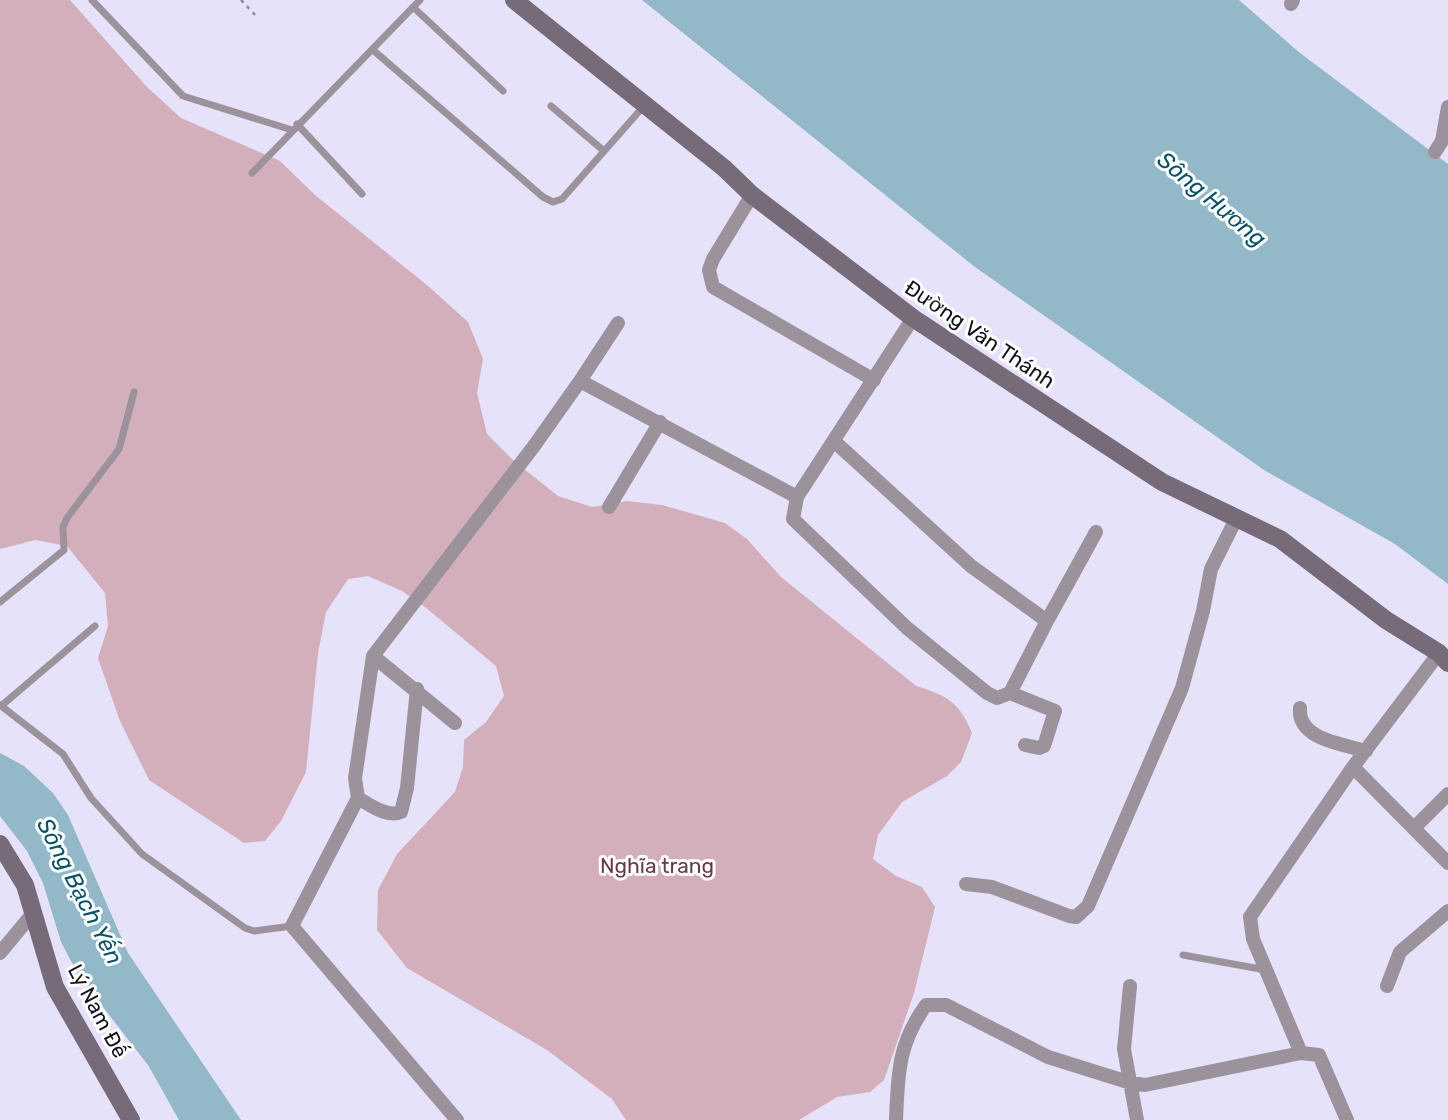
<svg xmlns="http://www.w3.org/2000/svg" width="1448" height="1120" font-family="Rubik,sans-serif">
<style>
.green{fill:#d2afbb}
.water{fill:#93b8c7}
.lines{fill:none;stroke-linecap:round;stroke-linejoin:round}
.path{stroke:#8d8a9c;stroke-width:2.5;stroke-dasharray:3.5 5;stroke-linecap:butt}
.lane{stroke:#9c929c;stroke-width:7}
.street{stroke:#9c929c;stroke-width:14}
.secondary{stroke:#786b79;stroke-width:18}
.labels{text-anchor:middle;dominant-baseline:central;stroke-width:6;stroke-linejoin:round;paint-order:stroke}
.street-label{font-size:21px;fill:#12101a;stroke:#fff}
.park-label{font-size:21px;fill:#6a384c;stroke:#fff}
.water-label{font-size:23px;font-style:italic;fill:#065269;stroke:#fff}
</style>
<rect width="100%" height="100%" fill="#e5e2fa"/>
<!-- green -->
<path class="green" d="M0 0H70L147 87 181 118 280 161 315 195 428 286 468 322 483 359 477 393 487 434 514 461 558 496 592 507 627 501 662 505 725 523 747 539 781 577 916 686C948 696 959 702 972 733L961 762 947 776 902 802 878 835 873 859 896 876 922 887 935 907 914 993 884 1080 870 1092 837 1097 799 1120H626L612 1099 547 1050 407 968 377 930 378 890 397 854 455 792 463 767 464 740 486 722 504 696 496 666 425 607 402 591 368 576 348 579 326 612 318 653 306 772 281 821 265 841 244 843 149 780 120 721 98 658 108 626 105 593 67 546 35 540 0 549Z"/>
<!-- water -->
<path class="water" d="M642 0H1239L1300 53 1448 164V584L1395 544 1264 470 975 267Z
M0 753 24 766 53 793 68 815 128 953 241 1120H179L148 1065 79 976 61 942 43 883 27 851 0 816Z"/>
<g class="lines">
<!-- path -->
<path class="path" d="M241 0 257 17"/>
<!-- lane -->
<path class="lane" d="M92 0 183 96 292 130
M413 7 503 91
M373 50 543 197 553 202 562 199 643 107
M551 106 604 151
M297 124 362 194
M252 173 420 0
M0 602 64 550 63 527 67 518 119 449 134 392
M0 705 63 754 91 798 142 854 245 928 254 931 292 926
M1 706 95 626
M1183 955 1266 970"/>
<!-- street -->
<path class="street" d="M1291 4 1293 0
M1435 152 1442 141 1448 107
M752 195 713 259 709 270 713 287 874 380
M580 381 618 323
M835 442 971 566 1047 621 1010 693 1055 711 1044 746 1039 748 1025 745
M797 497 793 519 907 628 987 693 997 698 1010 693
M609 507 660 422
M1047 621 1096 532
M373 656 455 723
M1300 708C1297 739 1342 744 1366 751
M1353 767 1448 863
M358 798C370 805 388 818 401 812L407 788 417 689
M1414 828 1448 794
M966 884 992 887 1069 916 1076 917 1088 906 1182 688 1203 611 1211 569 1236 519
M0 953 34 912
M1130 986 1124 1049 1137 1120
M1387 986 1400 952 1448 911
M1301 1053 1253 939 1250 917 1353 767 1439 653
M457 1120 292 926 358 798 355 778 373 656 534 446 580 381 797 497 913 318
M896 1120C898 1073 898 1044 926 1005H946L1048 1057 1131 1083 1145 1085 1301 1053 1319 1055 1347 1120"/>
<!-- secondary -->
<path class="secondary" d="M514 0 724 168 752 195 913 318 1162 482 1280 539 1386 620 1439 653 1448 663
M0 844 25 885 55 987 131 1120"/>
</g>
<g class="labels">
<!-- street labels -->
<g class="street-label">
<text transform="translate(980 334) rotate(34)">Đường Văn Thánh</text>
<text transform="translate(98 1011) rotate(62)">Lý Nam Đế</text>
</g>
<!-- park labels -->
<g class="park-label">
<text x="657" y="865">Nghĩa trang</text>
</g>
<!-- water labels -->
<g class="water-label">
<text transform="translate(1212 199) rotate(40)">Sông Hương</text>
<text transform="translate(80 891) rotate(63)">Sông Bạch Yến</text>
</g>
</g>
</svg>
